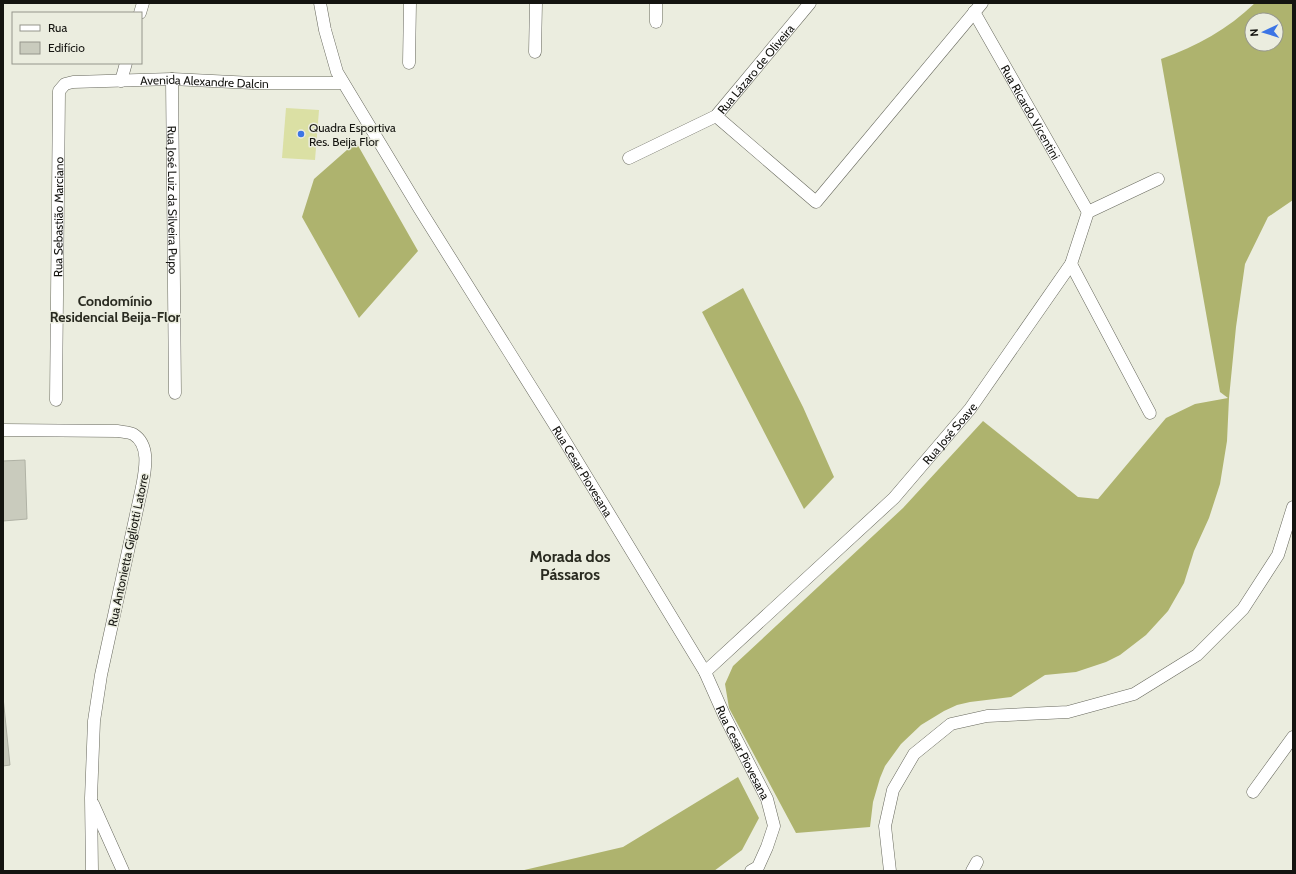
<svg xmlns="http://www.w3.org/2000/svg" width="1296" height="874" font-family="Cabin,sans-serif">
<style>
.green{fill:#dbe0a4}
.forest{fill:#aeb36e;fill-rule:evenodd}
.building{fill:#c9cbbd;stroke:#b0b2a5}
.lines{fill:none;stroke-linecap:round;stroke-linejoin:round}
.minor-casing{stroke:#67685d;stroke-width:13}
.minor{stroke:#fff;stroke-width:12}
.poi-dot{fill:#3c75e5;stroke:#ebeddf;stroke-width:1.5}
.labels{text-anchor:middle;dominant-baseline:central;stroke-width:3;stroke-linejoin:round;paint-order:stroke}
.street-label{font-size:12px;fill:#141410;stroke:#ebeddf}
.poi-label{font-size:12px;fill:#141410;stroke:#ebeddf;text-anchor:start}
.quarter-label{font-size:14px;font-weight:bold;fill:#292a20;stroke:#ebeddf}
.district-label{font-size:16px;font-weight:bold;fill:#292a20;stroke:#ebeddf}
</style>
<rect width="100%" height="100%" fill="#ebeddf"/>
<!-- green -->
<path class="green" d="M286 108 319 110 315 160 282 158Z"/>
<!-- forest -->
<path class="forest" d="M1255 3H1293V200L1268 217 1245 264 1236 327 1229 398 1227 441 1220 484 1209 518 1194 551 1184 583 1168 611 1146 635 1120 655 1106 662 1076 672 1045 675 1011 697 970 702 957 705 944 711 921 725 901 744 885 766 880 778 873 802 870 827 796 833 729 708 725 684 733 666 903 508 983 421 1078 497 1098 499 1166 418 1195 404 1228 398 1220 392 1161 59C1197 46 1228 29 1255 3ZM1252 20H1276V44H1252Z
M356 142 418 251 359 318 302 217 314 179Z
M743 288 803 407 834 477 804 509 702 312Z
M738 777 759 818 742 850 714 871H520L623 847Z"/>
<!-- building -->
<path class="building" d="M25 460 27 519 3 521V461Z
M3 697 10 765 3 766Z"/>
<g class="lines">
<defs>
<g id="minor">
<path id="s1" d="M320 3 325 30 337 72 419 208 563 438 705 672 725 717 767 799 774 826 767 847 758 867 751 871"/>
<path id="s2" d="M974 12 1088 212"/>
<path d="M140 13 143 3"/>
<path d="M656 22V3"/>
<path d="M535 52 536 3"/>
<path d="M409 63 410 3"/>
<path id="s3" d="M172 79 175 393"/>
<path d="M121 81 126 63"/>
<path d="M716 116 816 202 982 3"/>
<path id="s4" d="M629 158 716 116 810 3"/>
<path d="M1071 264 1150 413"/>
<path id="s5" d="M56 400 59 91 65 84 73 82 172 79 253 83H343"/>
<path d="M3 430 118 431C122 432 129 432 133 434 151 445 145 471 142 487L101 675 94 721 91 798 92 871"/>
<path id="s6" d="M705 672 894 498 970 409 1071 264 1088 212 1158 179"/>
<path d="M1253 792 1293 737"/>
<path d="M93 804 123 871"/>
<path d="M890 871 885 826 893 790 914 754 951 724 987 716 1068 712 1134 694 1197 655 1243 609 1278 555 1293 507"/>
<path d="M972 871 977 862"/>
</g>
</defs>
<!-- minor casing -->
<use href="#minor" class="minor-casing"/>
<!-- minor -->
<use href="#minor" class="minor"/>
</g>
<!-- markers -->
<circle class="poi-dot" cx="301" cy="134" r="4"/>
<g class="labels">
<!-- street labels -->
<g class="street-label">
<text stroke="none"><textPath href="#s4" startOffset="158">Rua Lázaro de Oliveira</textPath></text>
<text stroke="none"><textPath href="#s5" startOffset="458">Avenida Alexandre Dalcin</textPath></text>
<text stroke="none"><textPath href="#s2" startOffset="115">Rua Ricardo Vicentini</textPath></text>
<text stroke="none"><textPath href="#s3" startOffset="121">Rua José Luiz da Silveira Pupo</textPath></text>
<text stroke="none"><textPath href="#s5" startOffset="183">Rua Sebastião Marciano</textPath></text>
<text stroke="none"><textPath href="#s6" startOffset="342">Rua José Soave</textPath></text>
<text stroke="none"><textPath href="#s1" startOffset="540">Rua Cesar Piovesana</textPath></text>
<text transform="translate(128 550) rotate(-78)">Rua Antonietta Gigliotti Latorre</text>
<text stroke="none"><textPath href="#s1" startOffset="864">Rua Cesar Piovesana</textPath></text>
</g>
<!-- poi labels -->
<g class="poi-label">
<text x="309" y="127">Quadra Esportiva<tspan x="309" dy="14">Res. Beija Flor</tspan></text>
</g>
<!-- quarter labels -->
<g class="quarter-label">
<text x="115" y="301">Condomínio<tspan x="115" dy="16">Residencial Beija-Flor</tspan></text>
</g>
<!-- district labels -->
<g class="district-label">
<text x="570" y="556">Morada dos<tspan x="570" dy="18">Pássaros</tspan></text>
</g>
</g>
<!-- border -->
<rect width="1296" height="874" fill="none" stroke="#141410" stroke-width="8"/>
<!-- legend -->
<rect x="12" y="12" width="130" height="52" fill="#ebeddf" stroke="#95968c"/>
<rect x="20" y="25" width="20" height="6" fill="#ffffff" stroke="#95968c"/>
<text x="48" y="32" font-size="12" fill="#141410">Rua</text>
<rect x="20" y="42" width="20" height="12" fill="#c9cbbd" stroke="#95968c"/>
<text x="48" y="52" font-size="12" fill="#141410">Edifício</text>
<!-- north arrow -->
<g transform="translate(1264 32) rotate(266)"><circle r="19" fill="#ebeddf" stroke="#95968c"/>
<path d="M0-3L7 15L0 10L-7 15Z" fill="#3c75e5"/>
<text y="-6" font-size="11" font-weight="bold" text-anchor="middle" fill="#141410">N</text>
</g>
</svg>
